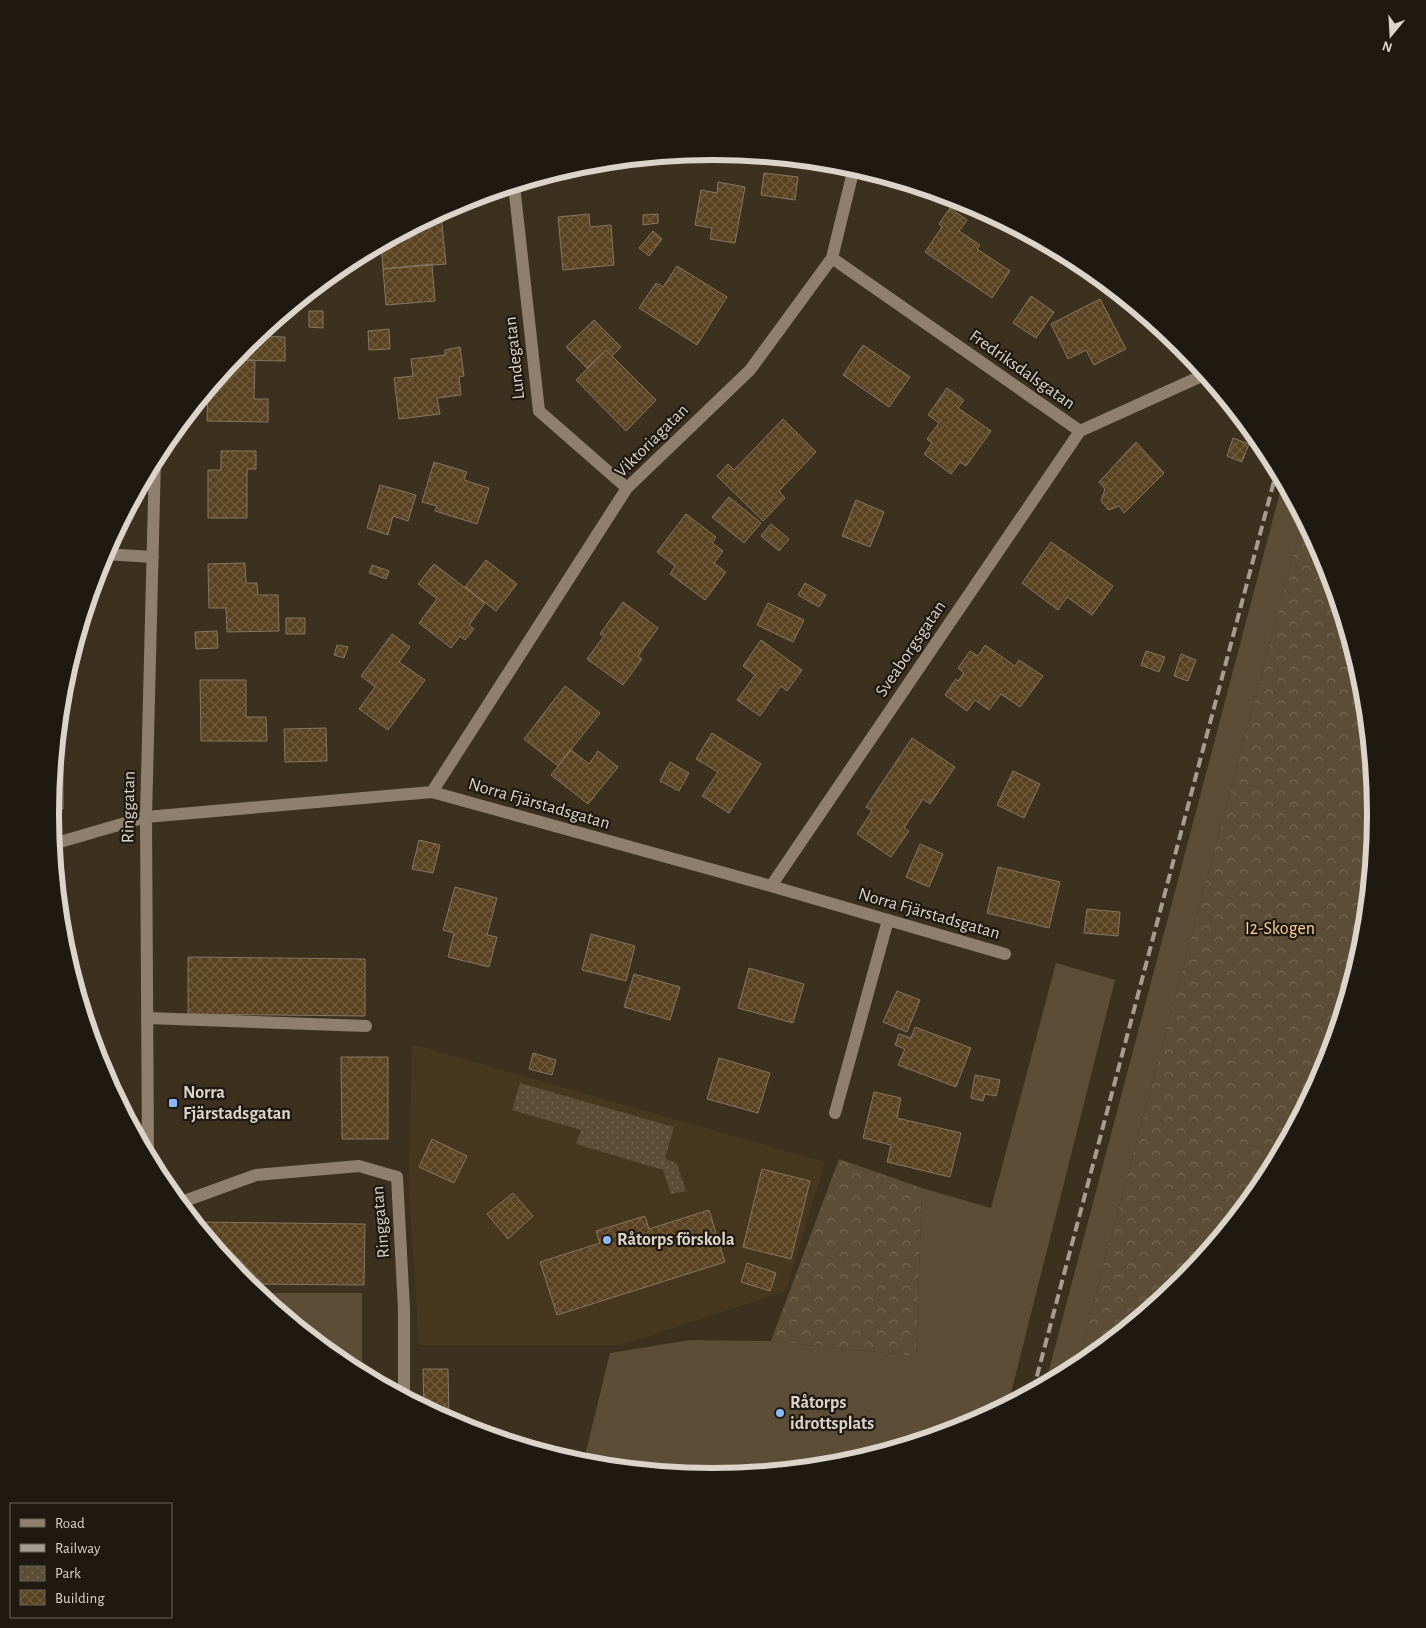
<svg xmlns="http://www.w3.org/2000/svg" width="1426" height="1628" font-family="'Alegreya Sans',sans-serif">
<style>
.built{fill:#47371f}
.green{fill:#5c4d37}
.forest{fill:url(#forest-crowns)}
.park{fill:url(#park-dots)}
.building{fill:url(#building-cross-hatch);stroke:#847663}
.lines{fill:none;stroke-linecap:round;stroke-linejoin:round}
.service{stroke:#8e806d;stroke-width:12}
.minor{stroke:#8e806d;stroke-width:12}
.rail{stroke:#a79e92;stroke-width:4;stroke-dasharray:10 5;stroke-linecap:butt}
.poi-dot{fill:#8abafc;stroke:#1f1911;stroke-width:2}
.labels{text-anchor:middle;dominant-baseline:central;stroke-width:4.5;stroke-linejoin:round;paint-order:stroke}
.street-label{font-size:18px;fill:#dcd4ca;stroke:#1f1911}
.park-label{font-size:18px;fill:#fdd498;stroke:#1f1911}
.poi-label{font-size:18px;font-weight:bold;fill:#dcd4ca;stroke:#1f1911;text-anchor:start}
.rim{fill:none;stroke:#dcd4ca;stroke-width:6}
</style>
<defs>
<pattern id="forest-crowns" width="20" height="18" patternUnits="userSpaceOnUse" patternTransform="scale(1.25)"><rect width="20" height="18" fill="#5c4d37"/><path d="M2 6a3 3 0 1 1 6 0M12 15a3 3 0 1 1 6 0" fill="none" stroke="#736653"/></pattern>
<pattern id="park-dots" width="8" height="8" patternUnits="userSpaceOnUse" patternTransform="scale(1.25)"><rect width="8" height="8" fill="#5c4d37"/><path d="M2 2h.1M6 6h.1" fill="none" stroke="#736653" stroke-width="1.8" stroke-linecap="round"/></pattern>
<pattern id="building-cross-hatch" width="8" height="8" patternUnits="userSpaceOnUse" patternTransform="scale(1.25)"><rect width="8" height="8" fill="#594220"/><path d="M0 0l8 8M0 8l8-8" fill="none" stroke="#705c3f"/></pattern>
</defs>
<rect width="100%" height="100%" fill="#3c301f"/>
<!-- built -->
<path class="built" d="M412 1044 825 1162 786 1291 621 1345H419L409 1189Z"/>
<!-- green -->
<path class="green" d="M1283 481 1303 518 1076 1368 1045 1385Z
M1056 963 1115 980 1008 1405 966 1427 842 1464 713 1477 583 1464 610 1353 690 1340 771 1341 916 1356 922 1188 991 1208Z
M256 1293H362V1375L344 1365Z"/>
<!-- forest -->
<path class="forest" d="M1303 518 1326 561 1363 685 1376 814 1363 944 1325 1068 1264 1183 1182 1283 1076 1368Z
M839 1159 922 1188 916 1356 771 1341Z"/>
<!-- park -->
<path class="park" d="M520 1083 674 1127 665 1158 677 1164 686 1191 671 1194 663 1170 576 1144 581 1130 512 1110Z"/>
<!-- building -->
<path class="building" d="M764 173 798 177 795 200 761 195Z
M718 182 745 187 735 243 710 239 712 228 695 225 701 190 717 193Z
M950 208 967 220 959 231 980 245 977 249 1010 271 992 298 925 252 942 227 939 224Z
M441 214 446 264 383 269 381 243 434 215Z
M589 214 590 227 611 225 614 265 563 270 558 217Z
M658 214V223L643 225V215Z
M653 231 662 239 649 256 639 248Z
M432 264 435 301 386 305 383 269Z
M677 266 727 297 697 345 639 308 656 283 663 287Z
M1031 296 1054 312 1036 338 1013 323Z
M1100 299 1126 349 1094 365 1086 350 1068 359 1051 324Z
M309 311H323V328L309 327Z
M594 320 621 347 612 356 606 350 587 368 566 347Z
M389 329 390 349 369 350 368 331Z
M255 336 285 337V361L232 360 244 345Z
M863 345 910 377 889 407 843 375Z
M460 347 464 376 459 377 461 395 437 398 440 414 399 419 394 378 413 376 411 359 445 355V350Z
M606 350 656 400 626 431 576 380Z
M232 360H255L254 399H268V422L207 421 208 390Z
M947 388 964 400 958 408 991 431 966 466 960 462 951 474 924 454 932 443 927 439 939 423 928 415Z
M783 419 816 452 779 491 785 498 763 521 717 476 728 464 734 470Z
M1233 438 1249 444 1242 462 1227 456Z
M1136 442 1164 473 1124 513 1119 506 1109 510 1101 501 1105 489 1099 482Z
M221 451H256V469H247V518H208V470H221Z
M434 462 467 472 464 480 489 488 477 524 435 511 437 506 422 502Z
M380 485 416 495 408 521 393 516 388 535 367 528Z
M729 497 761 523 744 543 712 517Z
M856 500 884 512 870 547 842 536Z
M686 514 716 537 712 543 723 551 714 563 726 572 705 600 670 574 675 566 657 552Z
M771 524 789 539 779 551 761 536Z
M1051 542 1113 586 1092 615 1067 597 1058 610 1022 583Z
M486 560 517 584 496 611 465 587Z
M245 563 246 583H257L258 595H278L279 631 227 632 226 608H209L208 564Z
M434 564 485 603 469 625 474 629 465 640 460 636 451 648 419 623 437 599 418 584Z
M372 565 389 571 386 579 369 573Z
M805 583 826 595 819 607 798 595Z
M623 602 658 628 638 656 642 659 623 685 587 659 604 636 600 634Z
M768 603 804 620 793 642 757 625Z
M286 618H305V634H286Z
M217 631 218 648 196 649 195 632Z
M392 634 410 647 399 662 425 680 388 730 359 709 375 687 361 676Z
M761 640 802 670 787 691 781 686 760 716 737 700 755 675 743 666Z
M337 645 348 647 344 658 334 655Z
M985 645 1015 666 1019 660 1043 676 1020 707 1001 694 989 710 975 700 967 711 945 695 956 679 958 681 964 673 958 668 970 651 978 656Z
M1146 651 1165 657 1159 672 1141 665Z
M1181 654 1196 660 1188 681 1174 676Z
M200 680H246V717H266L267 741H201Z
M565 686 600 713 558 766 524 739Z
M326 728 327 761 285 762 284 729Z
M712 733 761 764 729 813 702 796 718 772 696 759Z
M912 738 955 767 930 804 923 799 904 828 909 831 891 857 857 834 872 811 866 807Z
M571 750 589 764 598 751 618 767 588 804 551 775Z
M56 752H63V809H50Z
M670 762 689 773 679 791 660 781Z
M1013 771 1040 784 1024 818 997 805Z
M419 840 440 845 433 873 412 869Z
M920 844 943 854 929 887 906 877Z
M998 867 1060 882 1049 928 987 913Z
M455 887 497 898 487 935 497 937 489 967 448 957 454 933 443 930Z
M1087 909 1120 912 1118 936 1084 933Z
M591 934 635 946 626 981 582 970Z
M188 957 365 959V1016L188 1014Z
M749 968 804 984 793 1023 738 1008Z
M634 974 680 987 670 1020 624 1007Z
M897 991 920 1000 907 1032 883 1022Z
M915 1027 971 1048 956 1087 898 1065 905 1049 895 1045 899 1034 911 1038Z
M533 1053 556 1060 552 1075 529 1069Z
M341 1057H388V1139H342Z
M719 1058 770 1073 758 1113 707 1099Z
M975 1075 1000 1080 996 1096 985 1094 983 1101 971 1098Z
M874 1092 901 1098 897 1118 961 1133 950 1177 887 1162 891 1145 863 1138Z
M432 1139 467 1156 454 1183 419 1167Z
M762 1169 810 1181 791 1259 743 1247Z
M513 1193 533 1216 508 1239 487 1214Z
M709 1210 725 1262 557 1315 540 1262 600 1243 596 1231 645 1216 649 1229Z
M194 1222 365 1224 364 1285 245 1284Z
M747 1263 776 1273 770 1291 741 1282Z
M423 1369H448L449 1421 424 1408Z"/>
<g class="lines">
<!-- service -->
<path class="service" d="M147 1018 366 1026
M835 1113 888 920
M179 1203 256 1175 359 1166 397 1177 404 1309V1397"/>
<!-- minor -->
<path class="minor" d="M514 185 539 411 627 488
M832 258 1080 431
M1080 431 1206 374
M104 554 153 557
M432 792 627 488 750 370 832 258 852 176V167
M53 844 146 817 432 792 771 886 1005 954
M771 886 1080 431
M148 1157 146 817 155 459"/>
<!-- rail -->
<path class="rail" d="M1033 1391 1277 470"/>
</g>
<!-- markers -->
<g class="poi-dot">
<rect x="168" y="1098" width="10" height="10" rx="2.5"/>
<circle cx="607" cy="1240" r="5"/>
<circle cx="780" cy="1413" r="5"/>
</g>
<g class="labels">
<!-- street labels -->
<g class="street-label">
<text transform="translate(515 358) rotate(-96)">Lundegatan</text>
<text transform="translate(1022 370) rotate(35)">Fredriksdalsgatan</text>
<text transform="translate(652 441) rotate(-45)">Viktoriagatan</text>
<text transform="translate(911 649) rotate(-56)">Sveaborgsgatan</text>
<text transform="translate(539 804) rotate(16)">Norra Fjärstadsgatan</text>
<text transform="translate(129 807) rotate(-89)">Ringgatan</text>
<text transform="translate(929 914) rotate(16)">Norra Fjärstadsgatan</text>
<text transform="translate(381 1222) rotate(-95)">Ringgatan</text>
</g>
<!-- park labels -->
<g class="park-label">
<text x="1280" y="929">I2-Skogen</text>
</g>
<!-- poi labels -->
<g class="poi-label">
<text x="183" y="1093">Norra<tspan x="183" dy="21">Fjärstadsgatan</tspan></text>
<text x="617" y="1240">Råtorps förskola</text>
<text x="790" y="1403">Råtorps<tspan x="790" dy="21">idrottsplats</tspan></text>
</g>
</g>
<!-- crop -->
<path d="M0 0H1426V1628H0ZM59 814a654 654 0 1 1 1308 0a654 654 0 1 1-1308 0Z" fill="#1f1911" fill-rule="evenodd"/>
<path class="rim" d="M59 814a654 654 0 1 1 1308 0a654 654 0 1 1-1308 0Z"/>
<!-- legend -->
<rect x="10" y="1503" width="162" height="115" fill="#1f1911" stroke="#6b645b"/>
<rect x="20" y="1519" width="25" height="8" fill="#8e806d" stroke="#6b645b"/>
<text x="55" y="1528" font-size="15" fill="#dcd4ca">Road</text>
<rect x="20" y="1544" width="25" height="8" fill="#a79e92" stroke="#6b645b"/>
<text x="55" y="1553" font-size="15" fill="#dcd4ca">Railway</text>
<rect x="20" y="1566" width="25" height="15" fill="url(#park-dots)" stroke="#6b645b"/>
<text x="55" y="1578" font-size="15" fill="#dcd4ca">Park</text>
<rect x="20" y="1590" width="25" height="15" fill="url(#building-cross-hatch)" stroke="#6b645b"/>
<text x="55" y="1603" font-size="15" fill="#dcd4ca">Building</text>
<!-- north arrow -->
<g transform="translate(1391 35) rotate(198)" stroke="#1f1911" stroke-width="4" paint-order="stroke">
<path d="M0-4L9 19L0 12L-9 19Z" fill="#dcd4ca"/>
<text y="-8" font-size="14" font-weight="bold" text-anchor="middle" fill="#dcd4ca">N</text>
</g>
</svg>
